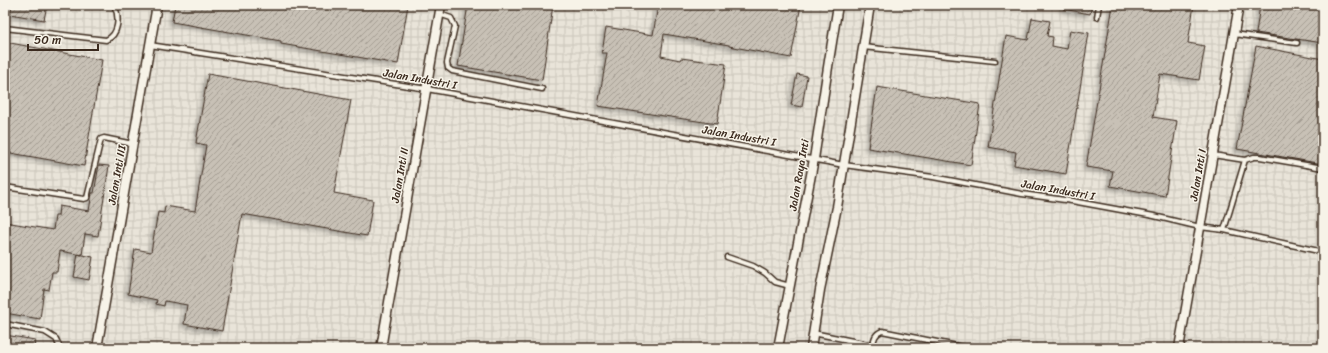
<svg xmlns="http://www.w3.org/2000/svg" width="1328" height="353" font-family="Sriracha,sans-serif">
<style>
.industrial{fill:url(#industrial-grid)}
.building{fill:url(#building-hatch);stroke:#3b2a1e;filter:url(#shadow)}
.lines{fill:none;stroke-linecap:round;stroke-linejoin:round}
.service-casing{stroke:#3b2a1e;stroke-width:7}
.minor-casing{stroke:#3b2a1e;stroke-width:11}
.service{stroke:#f7f3e8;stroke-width:4}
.minor{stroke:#f7f3e8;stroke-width:8}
.labels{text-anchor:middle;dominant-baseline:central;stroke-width:3;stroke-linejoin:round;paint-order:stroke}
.street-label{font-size:11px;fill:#3b2a1e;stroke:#f7f3e8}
</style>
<defs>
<pattern id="industrial-grid" width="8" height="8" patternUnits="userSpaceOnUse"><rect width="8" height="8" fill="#e9e4d9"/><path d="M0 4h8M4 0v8" fill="none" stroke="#c9c4ba"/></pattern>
<pattern id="building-hatch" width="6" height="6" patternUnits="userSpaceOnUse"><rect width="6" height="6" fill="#c8c1b6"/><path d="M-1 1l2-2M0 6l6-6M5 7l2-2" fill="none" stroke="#a49d93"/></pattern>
<filter id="shadow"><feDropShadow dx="-3" dy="3" stdDeviation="2" flood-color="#0004"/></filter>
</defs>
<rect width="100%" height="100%" fill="#f7f3e8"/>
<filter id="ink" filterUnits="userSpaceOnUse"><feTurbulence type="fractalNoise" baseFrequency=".025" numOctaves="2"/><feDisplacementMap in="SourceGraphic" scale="8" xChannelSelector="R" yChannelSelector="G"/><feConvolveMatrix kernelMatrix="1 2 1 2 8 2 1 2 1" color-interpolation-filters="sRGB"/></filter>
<g filter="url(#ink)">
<!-- industrial -->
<path class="industrial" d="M5 5H1323V348H5Z"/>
<!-- building -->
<path class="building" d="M12 5H47L44 20 10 14Z
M175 5H408L398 64 281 44V41L172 22Z
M468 5H553L542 80 458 66Z
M658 5H801L791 58 729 46V45L664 34 661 56 680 60 681 58 726 64 717 124 598 106 607 53H602L606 27 653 35Z
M1063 5H1092L1090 14 1063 9Z
M1113 5H1194L1188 43 1205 46 1199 80 1160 74 1153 117 1177 121 1165 196 1110 186 1113 171 1086 167Z
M1260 5H1323V43L1256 33Z
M1032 18 1050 21 1047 36 1053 37 1052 46 1067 49 1070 30 1089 33 1066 174 1014 165 1016 152 988 147 1006 36 1028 40Z
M5 42 102 60 84 166 5 152Z
M1256 46 1323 59V164L1237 149Z
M208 74 351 100 334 193 373 200 367 236 242 214 222 331 184 324 187 305 165 301 164 306 156 304 157 300 128 294 135 249 151 252 158 212 164 213 165 206 195 211 206 145 196 143Z
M797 74 807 76 802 107 791 105Z
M877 87 980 104 971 165 868 148Z
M99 165 109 166 98 236 85 234 82 255 60 251 57 272H52L49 290 44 289 40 319 5 313V222L53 230 55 216H58L59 206 89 211 92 193H94Z
M78 254 93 257 89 280 74 277Z
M5 335 35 340 34 348H5Z"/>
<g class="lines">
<defs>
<path id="service" d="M439 14 451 18 455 26 447 63 448 68 452 71 542 89
M1097 17 1099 5
M5 28 106 40C119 35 120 17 114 5
M1234 34 1297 43
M150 45 427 89 844 165 933 177 1022 194 1072 201 1154 216 1200 227 1224 230 1323 252
M863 47 995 61
M1213 155 1245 160
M5 187 84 199 87 198 101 139 104 138 133 144
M1224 230 1245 160 1254 157H1260L1323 168
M727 257 753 266 765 273 775 282 790 286
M5 324 45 332 56 339 60 348
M813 333 873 345V347
M873 345C874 338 875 334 882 331L967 348"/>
<path id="minor" d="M97 348 157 5
M381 348 441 5
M778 348 814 159 828 67 838 5
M811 348 820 290 837 207 870 5
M1179 348 1239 5"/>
</defs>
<!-- service casing -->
<use href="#service" class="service-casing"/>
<!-- minor casing -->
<use href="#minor" class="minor-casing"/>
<!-- service -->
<use href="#service" class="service"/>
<!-- minor -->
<use href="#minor" class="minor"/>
</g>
</g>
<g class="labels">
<!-- street labels -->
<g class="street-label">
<text transform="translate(420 79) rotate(10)">Jalan Industri I</text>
<text transform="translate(739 136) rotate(10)">Jalan Industri I</text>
<text transform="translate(117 175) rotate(-80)">Jalan Inti III</text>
<text transform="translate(400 175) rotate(-80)">Jalan Inti II</text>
<text transform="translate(799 175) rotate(-80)">Jalan Raya Inti</text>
<text transform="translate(1198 175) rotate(-80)">Jalan Inti I</text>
<text transform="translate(1058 190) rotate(10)">Jalan Industri I</text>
</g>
</g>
<!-- margin -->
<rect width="1328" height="353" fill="none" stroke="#f7f3e8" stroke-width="20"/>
<rect x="10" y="10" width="1308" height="333" fill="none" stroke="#3b2a1e" stroke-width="1.5" filter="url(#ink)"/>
<!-- scale -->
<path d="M28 44v6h70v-6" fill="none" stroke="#3b2a1e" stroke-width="2"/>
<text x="34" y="44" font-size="12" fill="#3b2a1e" stroke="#f7f3e8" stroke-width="3" paint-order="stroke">50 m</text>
</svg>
